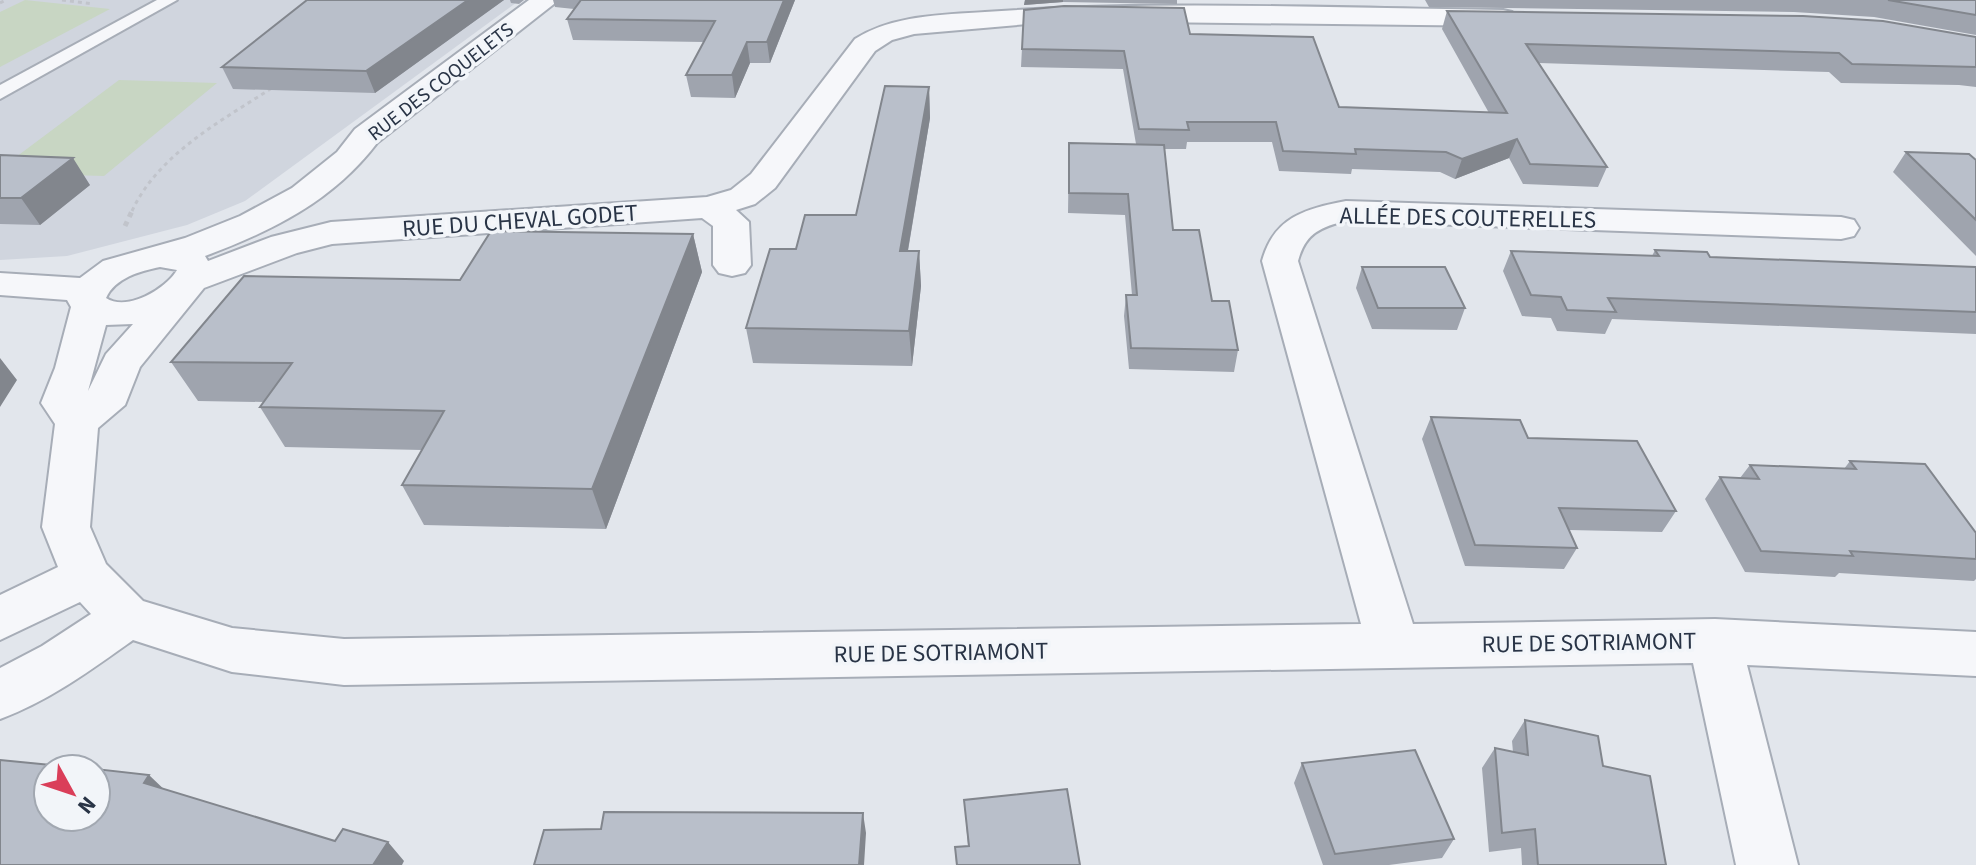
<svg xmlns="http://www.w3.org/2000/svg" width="1976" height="865" font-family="'Source Sans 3',sans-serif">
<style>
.built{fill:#d0d5de}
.green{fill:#c8d6c3}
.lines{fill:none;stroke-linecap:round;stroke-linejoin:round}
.lane-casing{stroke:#a7adb7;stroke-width:4}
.street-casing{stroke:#a7adb7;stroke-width:4}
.path-far1{stroke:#c1c4cb;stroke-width:3;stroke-dasharray:4 4;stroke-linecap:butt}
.path{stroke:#c1c4cb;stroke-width:5;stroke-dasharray:5 5;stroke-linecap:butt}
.lane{fill:#f6f7fa;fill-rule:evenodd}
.street{fill:#f6f7fa;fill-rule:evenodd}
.wall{fill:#9fa4ae}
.shaded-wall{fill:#82868d}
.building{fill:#b9bfca;stroke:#82868d;stroke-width:2}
.labels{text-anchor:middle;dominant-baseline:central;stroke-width:7;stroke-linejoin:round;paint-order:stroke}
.far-street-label{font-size:20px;fill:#293446;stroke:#f2f5f9}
.street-label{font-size:24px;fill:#293446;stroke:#f2f5f9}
</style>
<rect width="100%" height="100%" fill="#e2e6ec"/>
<!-- built -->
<path class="built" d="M0 0H520L245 201 187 225 67 256 0 260Z"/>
<!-- green -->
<path class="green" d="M25 0 110 9 0 67V12Z
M119 80 217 83 104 176 0 173V169Z"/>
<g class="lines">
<defs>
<path id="lane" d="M157 0H177L0 99V85Z"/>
<path id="street" d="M529 0H559L377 143C333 201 272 231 205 256L208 261 271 237 331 222 707 197 731 190 751 174 855 39C893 15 941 15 985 12 1155 0 1332 8 1503 10L1512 12 1516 18 1512 24 1503 26 1063 21 914 34 892 40 875 51 775 188 755 204 736 210 749 222 751 265 745 273 732 276 719 273 713 265V226L702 218 332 244 297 253 204 288 140 367 125 405 98 428 90 527 106 564 143 601 232 628 344 639 1361 624 1262 261C1274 217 1305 209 1346 201L1841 217 1854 220 1859 228 1854 236 1841 239 1346 221C1320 227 1305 234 1298 261L1413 624 1715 619 1976 632V676L1747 665 1798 865H1736L1693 663 344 685 232 672 133 640C91 670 49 701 0 719V668L42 646 91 614 80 602 0 640V595L58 567 42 527 55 424 41 403 55 368 71 307 67 300 0 295V273L80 278 103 261 185 238 240 216 292 188 337 152 355 129ZM160 267 177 270C166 289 127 312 106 298 115 278 140 271 160 267ZM133 324 106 354 88 391 106 325Z"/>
</defs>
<!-- lane casing -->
<use href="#lane" class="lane-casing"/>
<!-- street casing -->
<use href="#street" class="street-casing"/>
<!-- path-far1 -->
<path class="path-far1" d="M62 0 93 4
M0 3 6 0
M132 211C159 153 223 120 275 86"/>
<!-- path -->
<path class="path" d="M125 226 133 209"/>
<!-- lane -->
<use href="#lane" class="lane"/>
<!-- street -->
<use href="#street" class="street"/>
</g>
<!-- wall -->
<path class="wall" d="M307 0H504L375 93 233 89 222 67Z
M510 0H524L519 4 511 3Z
M553 0H795L770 63H750L735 98 691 97 686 75 704 42 573 40 567 19 574 9 555 7Z
M1025 0H1177V4L1063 2 1024 5Z
M1425 0H1976V35L1874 17 1794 12 1429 7Z
M1024 10 1190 34 1339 107 1489 113 1442 29 1447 11 1976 37V87L1959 85 1841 83 1829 72 1539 63 1607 167 1598 187 1523 184 1509 158 1455 179 1440 172 1352 169 1351 174 1279 171 1272 142H1187L1186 149H1164L1173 230 1238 350 1234 372 1129 369 1124 316 1126 295H1132L1125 215 1068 213 1069 143 1136 144 1123 69 1021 67Z
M929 87 930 118 908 251H919L921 286 912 366 753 363 746 328 796 249 856 215Z
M1906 152 1976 160V256L1893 172Z
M0 155 90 185 40 225 0 224Z
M693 234 702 272 606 529 424 525 402 485 422 450 285 447 260 407 264 402 198 401 171 362Z
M1655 250 1710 257 1976 267V334L1612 319 1605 334 1557 331 1551 318 1522 316 1503 271 1511 251 1652 256Z
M1362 267 1465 308 1457 330 1372 329 1356 288Z
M1431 417 1528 438 1676 511 1662 532 1569 530 1577 548 1564 569 1465 566 1422 439Z
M1850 461 1976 533V579L1974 581 1839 573 1835 577 1745 572 1705 499 1720 477 1740 478 1750 465 1844 469Z
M1525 720 1603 766 1666 865H1522L1521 848 1489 852 1482 768 1495 748 1513 752 1512 741Z
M1302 763 1454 839 1442 858 1389 865H1323L1294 783Z
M964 800 1080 865H956L955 847 968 846Z"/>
<!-- shaded-wall -->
<path class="shaded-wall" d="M468 0H504L375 93 366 71Z
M784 0H795L770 63 767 42Z
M1025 0H1063V2L1024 5Z
M747 42 750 63 735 98 732 75Z
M929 87 930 118 902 285 900 251Z
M1517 139 1509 158 1455 179 1462 159Z
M73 158 90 185 40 225 21 198Z
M693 234 702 272 606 529 592 489Z
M919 251 921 286 912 366 909 331Z
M0 358 17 380 0 407Z
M149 775 170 795 144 783Z
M863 813 866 833 864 865H859Z
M388 842 404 861 402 865H373Z"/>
<!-- building -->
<path class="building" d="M307 0H468L366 71 222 67Z
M581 0H784L767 42H747L732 75H686L715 21 567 19Z
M1888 0H1976V15Z
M1064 6 1184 8 1190 34 1313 37 1339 107 1507 113 1447 11 1803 16 1883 21 1976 37V67L1852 64 1839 53 1526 44 1607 167 1530 164 1517 139 1462 159 1446 152 1355 149 1356 154 1283 151 1276 122H1187L1189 130 1139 129 1124 51 1022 49 1024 10Z
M885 86 929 87 900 251H919L909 331 746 328 770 249H796L805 215H856Z
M1069 143 1164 145 1173 230H1199L1212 301H1229L1238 350 1131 348 1126 295H1137L1128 194 1069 193Z
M1906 152 1969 154 1976 160V220Z
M0 155 73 158 21 198H0Z
M491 231 693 234 592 489 402 485 444 411 260 407 292 363 171 362 244 276 460 280Z
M1655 250 1707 252 1710 257 1976 267V312L1608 298 1616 312 1567 310 1561 297 1531 295 1511 251 1659 256Z
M1362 267H1445L1465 308H1378Z
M1431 417 1520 420 1528 438 1637 441 1676 511 1559 508 1577 548 1475 545Z
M1850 461 1925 464 1976 533V559L1850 551 1853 556 1761 551 1720 477 1759 479 1750 465 1856 469Z
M1525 720 1598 736 1603 766 1650 776 1666 865H1538L1535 829 1502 833 1495 748 1528 755Z
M1415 750 1454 839 1335 854 1302 763Z
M0 760 92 769H48V817H96V769L149 775 144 783 335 841 343 829 388 842 373 865H0Z
M1067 789 1080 865H957L955 847 969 846 964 800Z
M604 812 863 813 859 865H534L544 830 601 829Z"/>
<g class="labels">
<!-- far-street labels -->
<g class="far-street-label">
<text transform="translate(441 82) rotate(-38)">RUE DES COQUELETS</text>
</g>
<!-- street labels -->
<g class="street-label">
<text transform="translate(1468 218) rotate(1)">ALLÉE DES COUTERELLES</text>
<text transform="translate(520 221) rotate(-4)">RUE DU CHEVAL GODET</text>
<text transform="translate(1589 643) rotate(-1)">RUE DE SOTRIAMONT</text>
<text transform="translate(941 653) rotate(-1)">RUE DE SOTRIAMONT</text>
</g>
</g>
<!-- north arrow -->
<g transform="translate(72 793) rotate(130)"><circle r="38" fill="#f2f5f9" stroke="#a2a8b1" stroke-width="2"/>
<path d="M0-6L14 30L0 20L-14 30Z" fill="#da3e59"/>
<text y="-12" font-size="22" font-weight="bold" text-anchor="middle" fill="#293446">N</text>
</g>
</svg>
